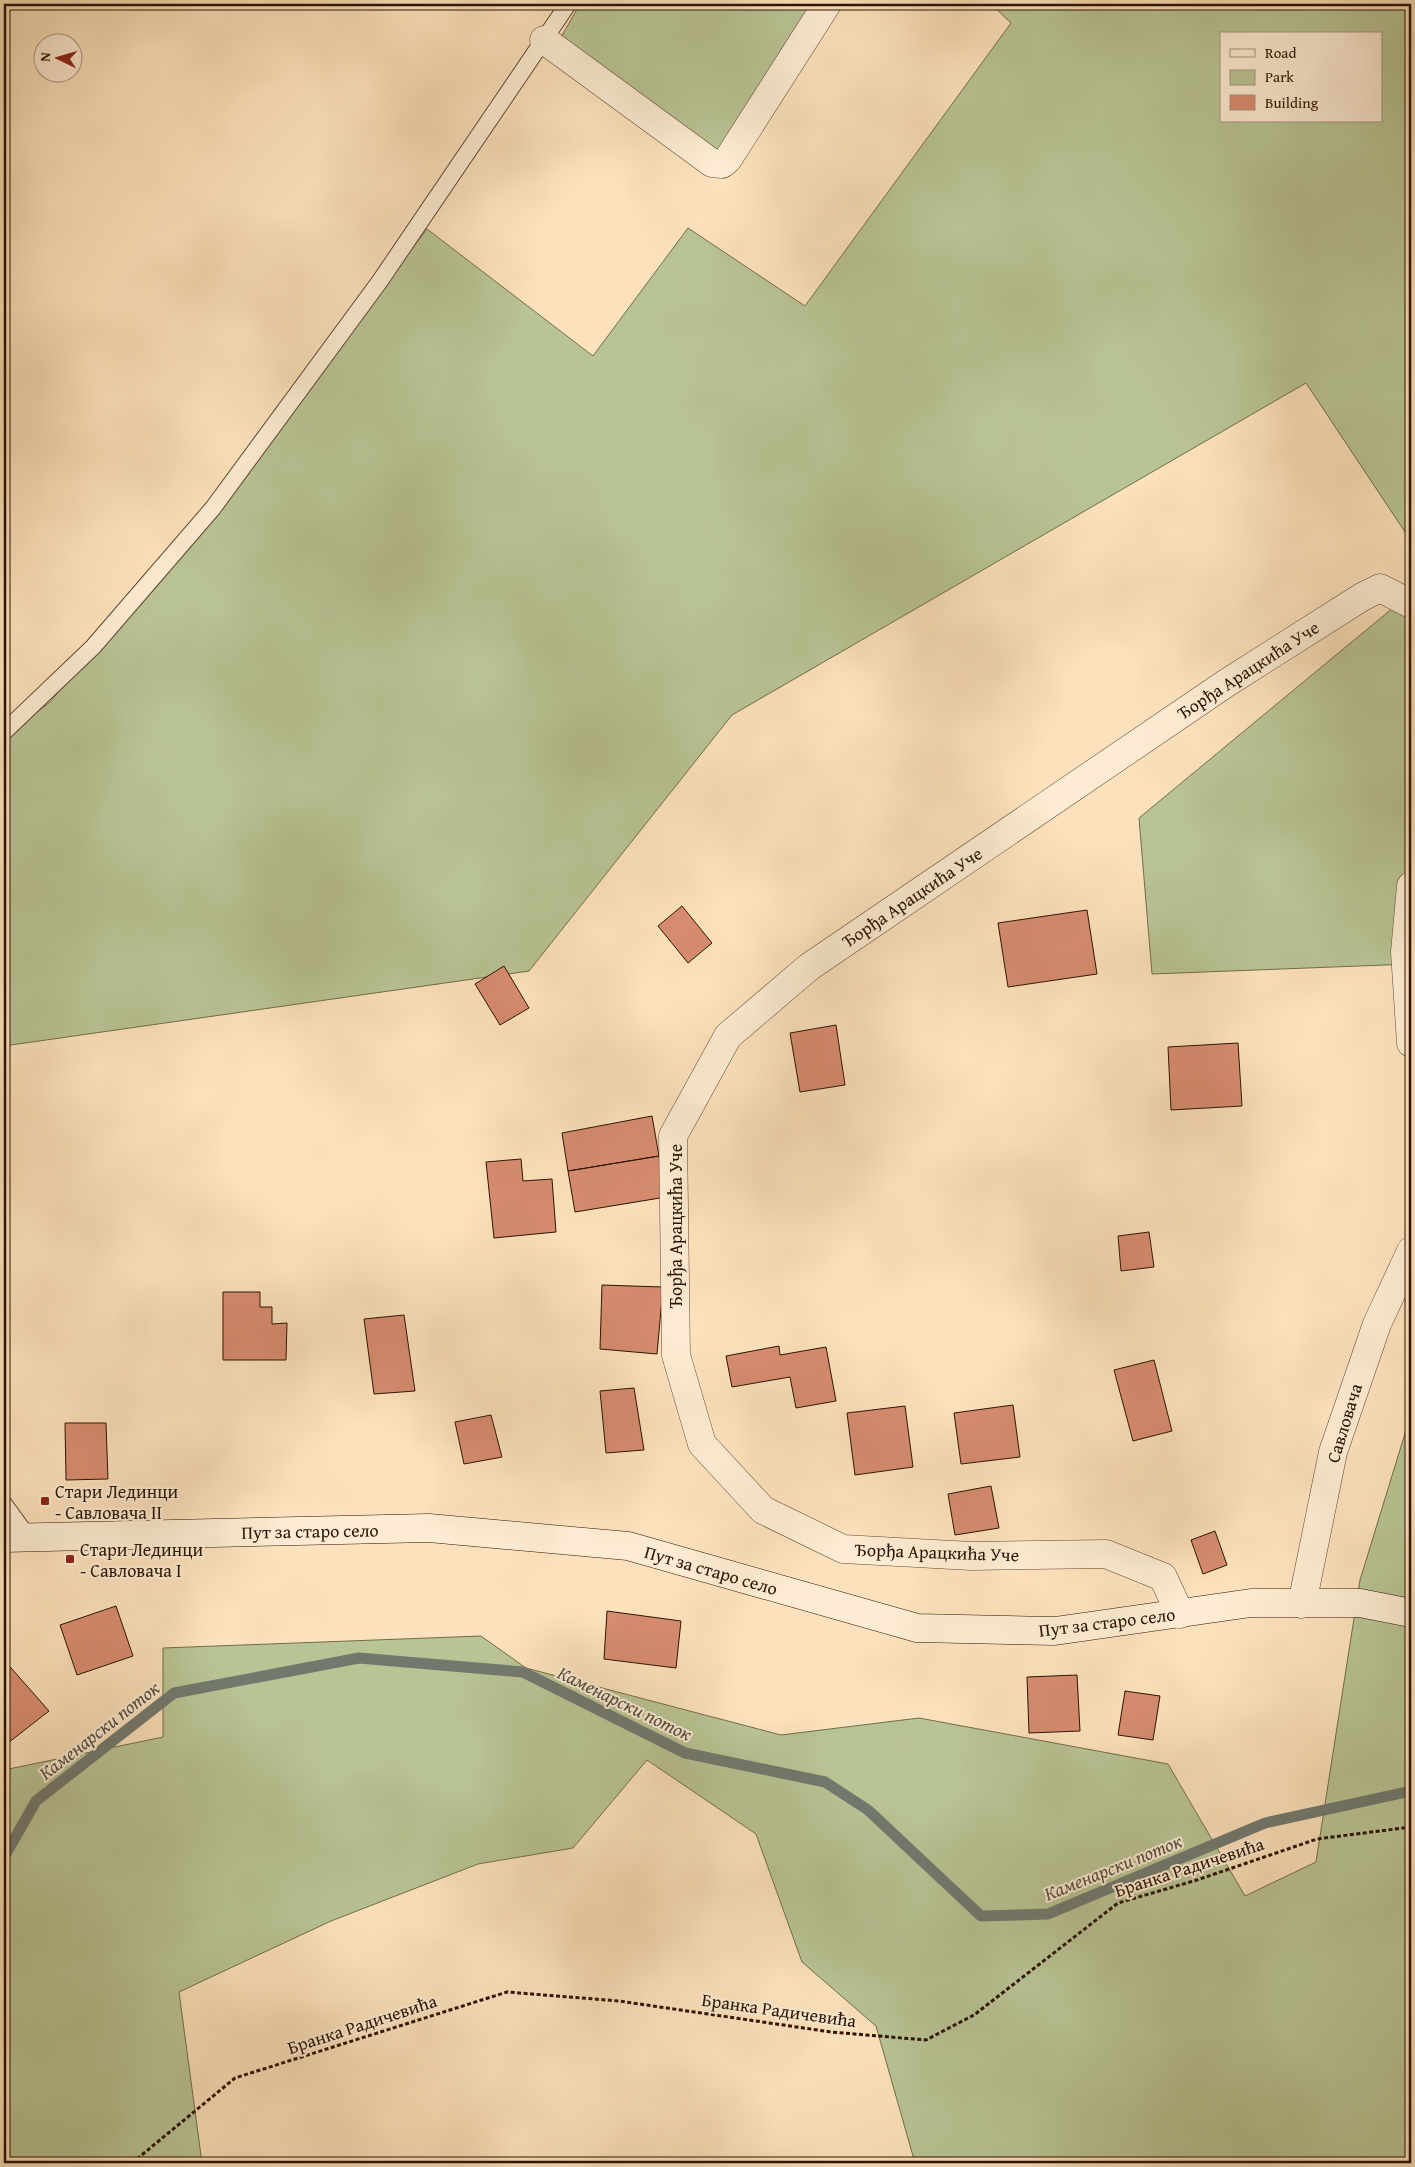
<svg xmlns="http://www.w3.org/2000/svg" width="1415" height="2167" font-family="'Gentium Book Plus',serif">
<style>
.green{fill:#b9c495;stroke:#726c4c;fill-rule:evenodd}
.lines{fill:none;stroke-linecap:round;stroke-linejoin:round}
.stream{stroke:#71796f;stroke-width:11}
.building{fill:#d88c70;stroke:#2a1303}
.lane-casing{stroke:#5e4731;stroke-width:18}
.street-casing{stroke:#5e4731;stroke-width:29}
.secondary-casing{stroke:#2a1303;stroke-width:29}
.path{stroke:#2a1303;stroke-width:3;stroke-dasharray:4 2.5;stroke-linecap:butt}
.lane{stroke:#fdecd3;stroke-width:16}
.street{stroke:#fdecd3;stroke-width:28}
.secondary{stroke:#fdecd3;stroke-width:28}
.poi-dot{fill:#8f2418;stroke:#fdecd3;stroke-width:2}
.labels{text-anchor:middle;dominant-baseline:central;stroke-width:4;stroke-linejoin:round;paint-order:stroke}
.street-label{font-size:18px;fill:#2a1303;stroke:#fdecd3}
.poi-label{font-size:18px;fill:#2a1303;stroke:#fdecd3;text-anchor:start}
.water-label{font-size:19px;font-style:italic;fill:#534e42;stroke:#fdecd3}
</style>
<rect width="100%" height="100%" fill="#fce2bc"/>
<filter id="stains"><feTurbulence type="fractalNoise" baseFrequency=".004" numOctaves="4"/><feColorMatrix values="0 0 0 0 .2 0 0 0 0 .09 0 0 0 0 .02 0 0 0 .5 -.17"/></filter>
<radialGradient id="worn" r=".72"><stop offset=".6" stop-color="#630" stop-opacity="0"/><stop offset="1" stop-color="#630" stop-opacity=".3"/></radialGradient>
<!-- green -->
<path class="green" d="M580 4H818L722 158 560 39Z
M991 4H1411V541L1306 383 732 715 529 971 4 1046V738L50 702 253 456 427 229 593 356 688 228 805 306 1011 23ZM1221 34H1381V121H1221Z
M1411 593V964L1152 974 1139 818Z
M1411 1414V2163H915L876 2026 802 1962 756 1834 647 1760 573 1848 478 1864 331 1921 179 1992 202 2163H4V1770L163 1737V1648L481 1636 526 1668 781 1735 919 1718 1168 1764 1245 1896 1316 1862 1360 1580Z"/>
<g class="lines">
<!-- stream -->
<path class="stream" d="M4 1857 36 1801 174 1693 359 1658 523 1672 685 1753 825 1782 868 1810 981 1916 1048 1914 1265 1823 1411 1791"/>
</g>
<!-- building -->
<path class="building" d="M682 906 712 943 688 963 658 926Z
M1087 910 1097 974 1008 987 998 923Z
M504 966 529 1008 500 1025 475 984Z
M836 1025 845 1085 800 1092 790 1033Z
M1238 1043 1242 1106 1171 1110 1168 1047Z
M652 1116 659 1156 568 1171 562 1133Z
M659 1156 666 1197 575 1212 568 1171Z
M521 1159 523 1181 552 1179 556 1232 494 1238 486 1162Z
M1149 1232 1154 1267 1121 1271 1118 1236Z
M602 1285 663 1287 657 1354 600 1349Z
M223 1292H260V1307H272V1324L287 1323 286 1360H223Z
M404 1315 415 1391 374 1394 364 1319Z
M779 1346 780 1355 826 1347 836 1401 796 1408 790 1377 732 1387 726 1356Z
M1154 1360 1172 1431 1133 1441 1114 1370Z
M634 1388 644 1450 606 1453 600 1391Z
M1013 1405 1020 1457 961 1464 954 1413Z
M905 1406 913 1467 855 1475 847 1413Z
M491 1415 502 1457 464 1464 455 1422Z
M65 1423H106L108 1479 66 1480Z
M991 1486 999 1528 955 1535 948 1494Z
M1215 1531 1227 1565 1203 1574 1191 1540Z
M116 1606 133 1656 77 1675 60 1625Z
M607 1611 681 1621 676 1668 604 1659Z
M4 1660 49 1711 8 1743 4 1738Z
M1077 1675 1080 1731 1029 1733 1027 1677Z
M1125 1691 1160 1696 1153 1740 1118 1735Z"/>
<g class="lines">
<defs>
<path id="lane" d="M4 732 93 647 213 508 380 281 568 4
M4 1504 28 1537"/>
<path id="street" d="M544 40 712 163 722 164 728 159 827 4
M1411 886 1405 952 1411 1043
M1302 1604 1333 1452 1377 1324 1411 1251
M1180 1614 1163 1577 1106 1554 971 1556 843 1549 763 1510 702 1444 676 1355 673 1136 728 1036 809 967 1225 684 1362 597 1380 588 1411 604"/>
<path id="secondary" d="M4 1538 429 1528 628 1546 917 1628 1055 1631 1251 1603H1360L1411 1613"/>
</defs>
<!-- lane casing -->
<use href="#lane" class="lane-casing"/>
<!-- street casing -->
<use href="#street" class="street-casing"/>
<!-- secondary casing -->
<use href="#secondary" class="secondary-casing"/>
<!-- path -->
<path class="path" d="M132 2163 235 2078 507 1992 619 2001 831 2032 926 2040 974 2015 1118 1903 1197 1880 1317 1839 1411 1827"/>
<!-- lane -->
<use href="#lane" class="lane"/>
<!-- street -->
<use href="#street" class="street"/>
<!-- secondary -->
<use href="#secondary" class="secondary"/>
</g>
<!-- markers -->
<g class="poi-dot">
<rect x="40" y="1496" width="10" height="10" rx="2.5"/>
<rect x="65" y="1554" width="10" height="10" rx="2.5"/>
</g>
<g class="labels">
<!-- street labels -->
<g class="street-label">
<text transform="translate(1248 670) rotate(-33)">Ђорђа Арацкића Уче</text>
<text transform="translate(912 897) rotate(-34)">Ђорђа Арацкића Уче</text>
<text transform="translate(675 1226) rotate(-90)">Ђорђа Арацкића Уче</text>
<text transform="translate(1344 1423) rotate(-73)">Савловача</text>
<text transform="translate(310 1531) rotate(-1)">Пут за старо село</text>
<text transform="translate(937 1552) rotate(2)">Ђорђа Арацкића Уче</text>
<text transform="translate(711 1570) rotate(16)">Пут за старо село</text>
<text transform="translate(1107 1622) rotate(-7)">Пут за старо село</text>
<text transform="translate(1189 1867) rotate(-18)">Бранка Радичевића</text>
<text transform="translate(779 2010) rotate(8)">Бранка Радичевића</text>
<text transform="translate(362 2024) rotate(-18)">Бранка Радичевића</text>
</g>
<!-- poi labels -->
<g class="poi-label">
<text x="55" y="1491">Стари Лединци<tspan x="55" dy="21">- Савловача II</tspan></text>
<text x="80" y="1549">Стари Лединци<tspan x="80" dy="21">- Савловача I</tspan></text>
</g>
<!-- water labels -->
<g class="water-label">
<text transform="translate(625 1703) rotate(26)">Каменарски поток</text>
<text transform="translate(99 1730) rotate(-38)">Каменарски поток</text>
<text transform="translate(1113 1867) rotate(-22)">Каменарски поток</text>
</g>
</g>
<!-- margin -->
<rect width="1415" height="2167" fill="none" stroke="#fce2bc" stroke-width="20"/>
<rect x="5" y="5" width="1405" height="2157" fill="none" stroke="#2a1303" stroke-width="2.5"/>
<rect x="10" y="10" width="1395" height="2147" fill="none" stroke="#2a1303"/>
<!-- legend -->
<rect x="1220" y="32" width="162" height="90" fill="#fdecd3" stroke="#a99580"/>
<rect x="1230" y="49" width="25" height="8" fill="#fdecd3" stroke="#a99580"/>
<text x="1265" y="58" font-size="15" fill="#2a1303">Road</text>
<rect x="1230" y="70" width="25" height="15" fill="#b9c495" stroke="#a99580"/>
<text x="1265" y="82" font-size="15" fill="#2a1303">Park</text>
<rect x="1230" y="95" width="25" height="15" fill="#d88c70" stroke="#a99580"/>
<text x="1265" y="108" font-size="15" fill="#2a1303">Building</text>
<!-- north arrow -->
<g transform="translate(58 58) rotate(275)"><circle r="24" fill="#fdecd3" stroke="#a99580"/>
<path d="M0-4L9 19L0 12L-9 19Z" fill="#8f2418"/>
<text y="-8" font-size="14" font-weight="bold" text-anchor="middle" fill="#2a1303">N</text>
</g>
<rect width="100%" height="100%" filter="url(#stains)"/>
<rect width="100%" height="100%" fill="url(#worn)"/>
</svg>
